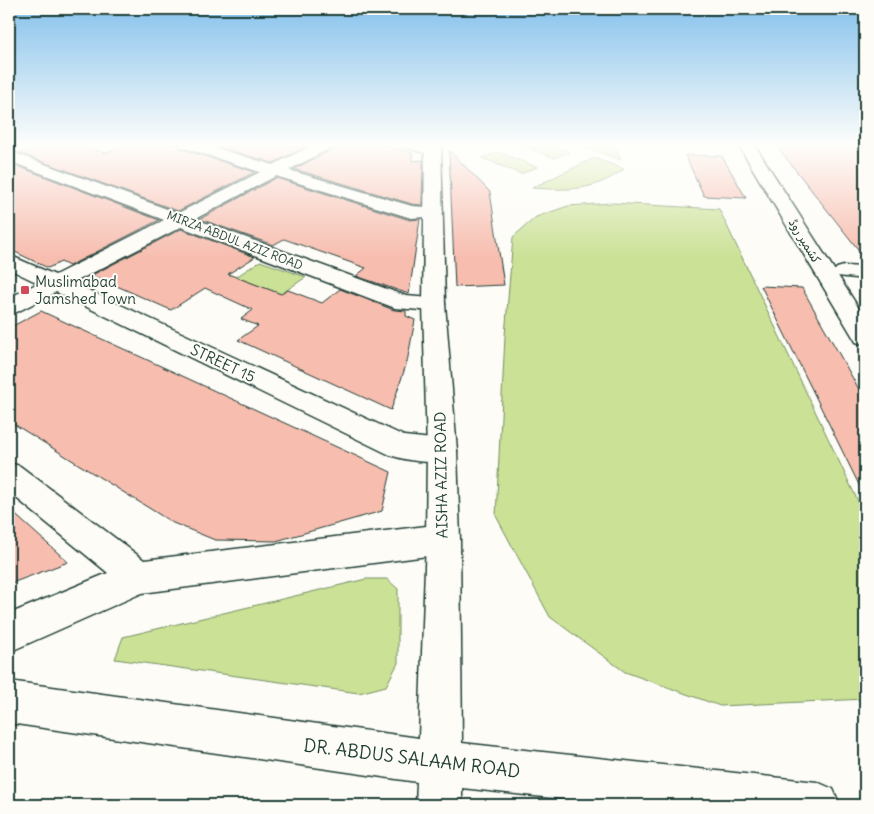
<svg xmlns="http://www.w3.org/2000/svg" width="874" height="814" font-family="Delius,'Playpen Sans Arabic',sans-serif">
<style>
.green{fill:#cbe196;stroke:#758f65}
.building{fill:#f7bdaf;stroke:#1f3d34}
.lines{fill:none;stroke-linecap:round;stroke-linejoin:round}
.street-casing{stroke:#1f3d34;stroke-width:3}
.secondary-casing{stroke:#1f3d34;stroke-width:3}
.street{fill:#fdfcf7;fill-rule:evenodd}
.secondary{fill:#fdfcf7;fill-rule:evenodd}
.poi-dot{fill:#d1495b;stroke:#fdfcf7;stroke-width:2}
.labels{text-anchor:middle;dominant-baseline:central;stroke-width:4;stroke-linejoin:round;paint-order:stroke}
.far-street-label{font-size:12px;fill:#1f3d34;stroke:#fdfcf7}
.poi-label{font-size:15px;fill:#1f3d34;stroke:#fdfcf7;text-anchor:start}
.street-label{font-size:15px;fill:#1f3d34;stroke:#fdfcf7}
.near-street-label{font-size:18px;fill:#1f3d34;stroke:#fdfcf7}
</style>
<rect width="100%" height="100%" fill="#fdfcf7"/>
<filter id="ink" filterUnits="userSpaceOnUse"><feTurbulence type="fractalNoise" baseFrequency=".02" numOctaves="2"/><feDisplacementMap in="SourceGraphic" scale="10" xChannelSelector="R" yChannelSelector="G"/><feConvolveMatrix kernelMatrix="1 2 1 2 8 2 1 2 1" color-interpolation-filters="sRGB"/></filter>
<g filter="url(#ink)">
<!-- green -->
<path class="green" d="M517 144H548L569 152 555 158Z
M575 144H614L621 160Z
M498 152 537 167 521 174 482 158Z
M594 158 624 169C594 192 568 190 532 188Z
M612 203 719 209 865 516V699L720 706 625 672 550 617 496 516 505 336 513 237 536 217 568 206Z
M260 261 306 277 281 294 236 277Z
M366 579H387L398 589V663L386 686 359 693 115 659 123 637Z"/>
<!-- building -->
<path class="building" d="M44 144H79L106 153 128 144H177L181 149 255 172 178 211 19 153Z
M210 144H311L273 163Z
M337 144H381L412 153V161L423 160 422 205 412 204 294 169 333 149Z
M775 144H857L865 152V258Z
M449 150 490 192 504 285 455 287Z
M685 155 722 156 746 198 704 196Z
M9 163 159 220 69 266 61 262 48 268 9 249Z
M276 178 410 220 420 219 409 294 356 276 366 268 284 239 273 245 200 219Z
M181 229 255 257 228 274 281 294 288 290 322 303 340 289 394 310 406 311V316L415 320 407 362 391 410 238 340 258 326 241 319 253 310 205 288 171 310 92 275Z
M761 286 802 288 865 400V497Z
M41 311 391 472 382 511 276 541 215 540 173 523 9 421V328Z
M9 509 68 562 9 584Z"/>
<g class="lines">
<defs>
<path id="street" d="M179 144H203L273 165 315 144H335L332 147 289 170 412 206 441 208 443 212 441 216 411 218 276 176 195 219 406 296 442 299 445 304 442 309 434 311 395 308 181 227 73 283 404 436 442 440 452 443 457 451 452 459C434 465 408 461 390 455L56 292 17 312 9 314V298L38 283 9 269V255L55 275 164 220 9 161V151L178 213 260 172 182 147Z
M400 144H428L438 147 441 150 438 153 433 155 403 147Z
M844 266 865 267V279L837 276 833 272 837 268Z
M9 463 20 466 144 560 443 524 455 529 460 539 455 549 443 554 142 593 9 652V614L108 573 9 492Z"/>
<path id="secondary" d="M425 144H441L445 304 457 451 460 539 462 743 817 782 833 789 840 805H617L462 788V805H416L417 782 9 723V681L419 738 426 539 427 451 423 304Z
M738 144H754L865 318V345L856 342 853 337Z"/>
</defs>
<!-- street casing -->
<use href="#street" class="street-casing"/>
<!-- secondary casing -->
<use href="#secondary" class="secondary-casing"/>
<!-- street -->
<use href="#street" class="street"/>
<!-- secondary -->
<use href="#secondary" class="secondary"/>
</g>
</g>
<!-- sky -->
<linearGradient id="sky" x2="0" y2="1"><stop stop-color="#85c1ec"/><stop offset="0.56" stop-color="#fefefb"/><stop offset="1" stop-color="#fefefb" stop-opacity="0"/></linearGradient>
<rect width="874" height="258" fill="url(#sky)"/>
<!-- markers -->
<rect class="poi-dot" x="20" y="285" width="10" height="10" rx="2.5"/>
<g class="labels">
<!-- far-street labels -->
<g class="far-street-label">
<text transform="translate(235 240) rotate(21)">MIRZA ABDUL AZIZ ROAD</text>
<text transform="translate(805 241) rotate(59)">کشمیر روڈ</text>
</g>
<!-- poi labels -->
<g class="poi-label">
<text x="35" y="281">Muslimabad<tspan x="35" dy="17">Jamshed Town</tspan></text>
</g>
<!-- street labels -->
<g class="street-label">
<text transform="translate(223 363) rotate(25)">STREET 15</text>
<text transform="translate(441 475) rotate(-91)">AISHA AZIZ ROAD</text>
</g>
<!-- near-street labels -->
<g class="near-street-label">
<text transform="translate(412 758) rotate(7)">DR. ABDUS SALAAM ROAD</text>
</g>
</g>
<!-- margin -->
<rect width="874" height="814" fill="none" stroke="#fdfcf7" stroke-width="30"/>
<rect x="15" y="15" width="844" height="784" fill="none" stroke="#1f3d34" stroke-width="2" filter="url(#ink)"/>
</svg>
